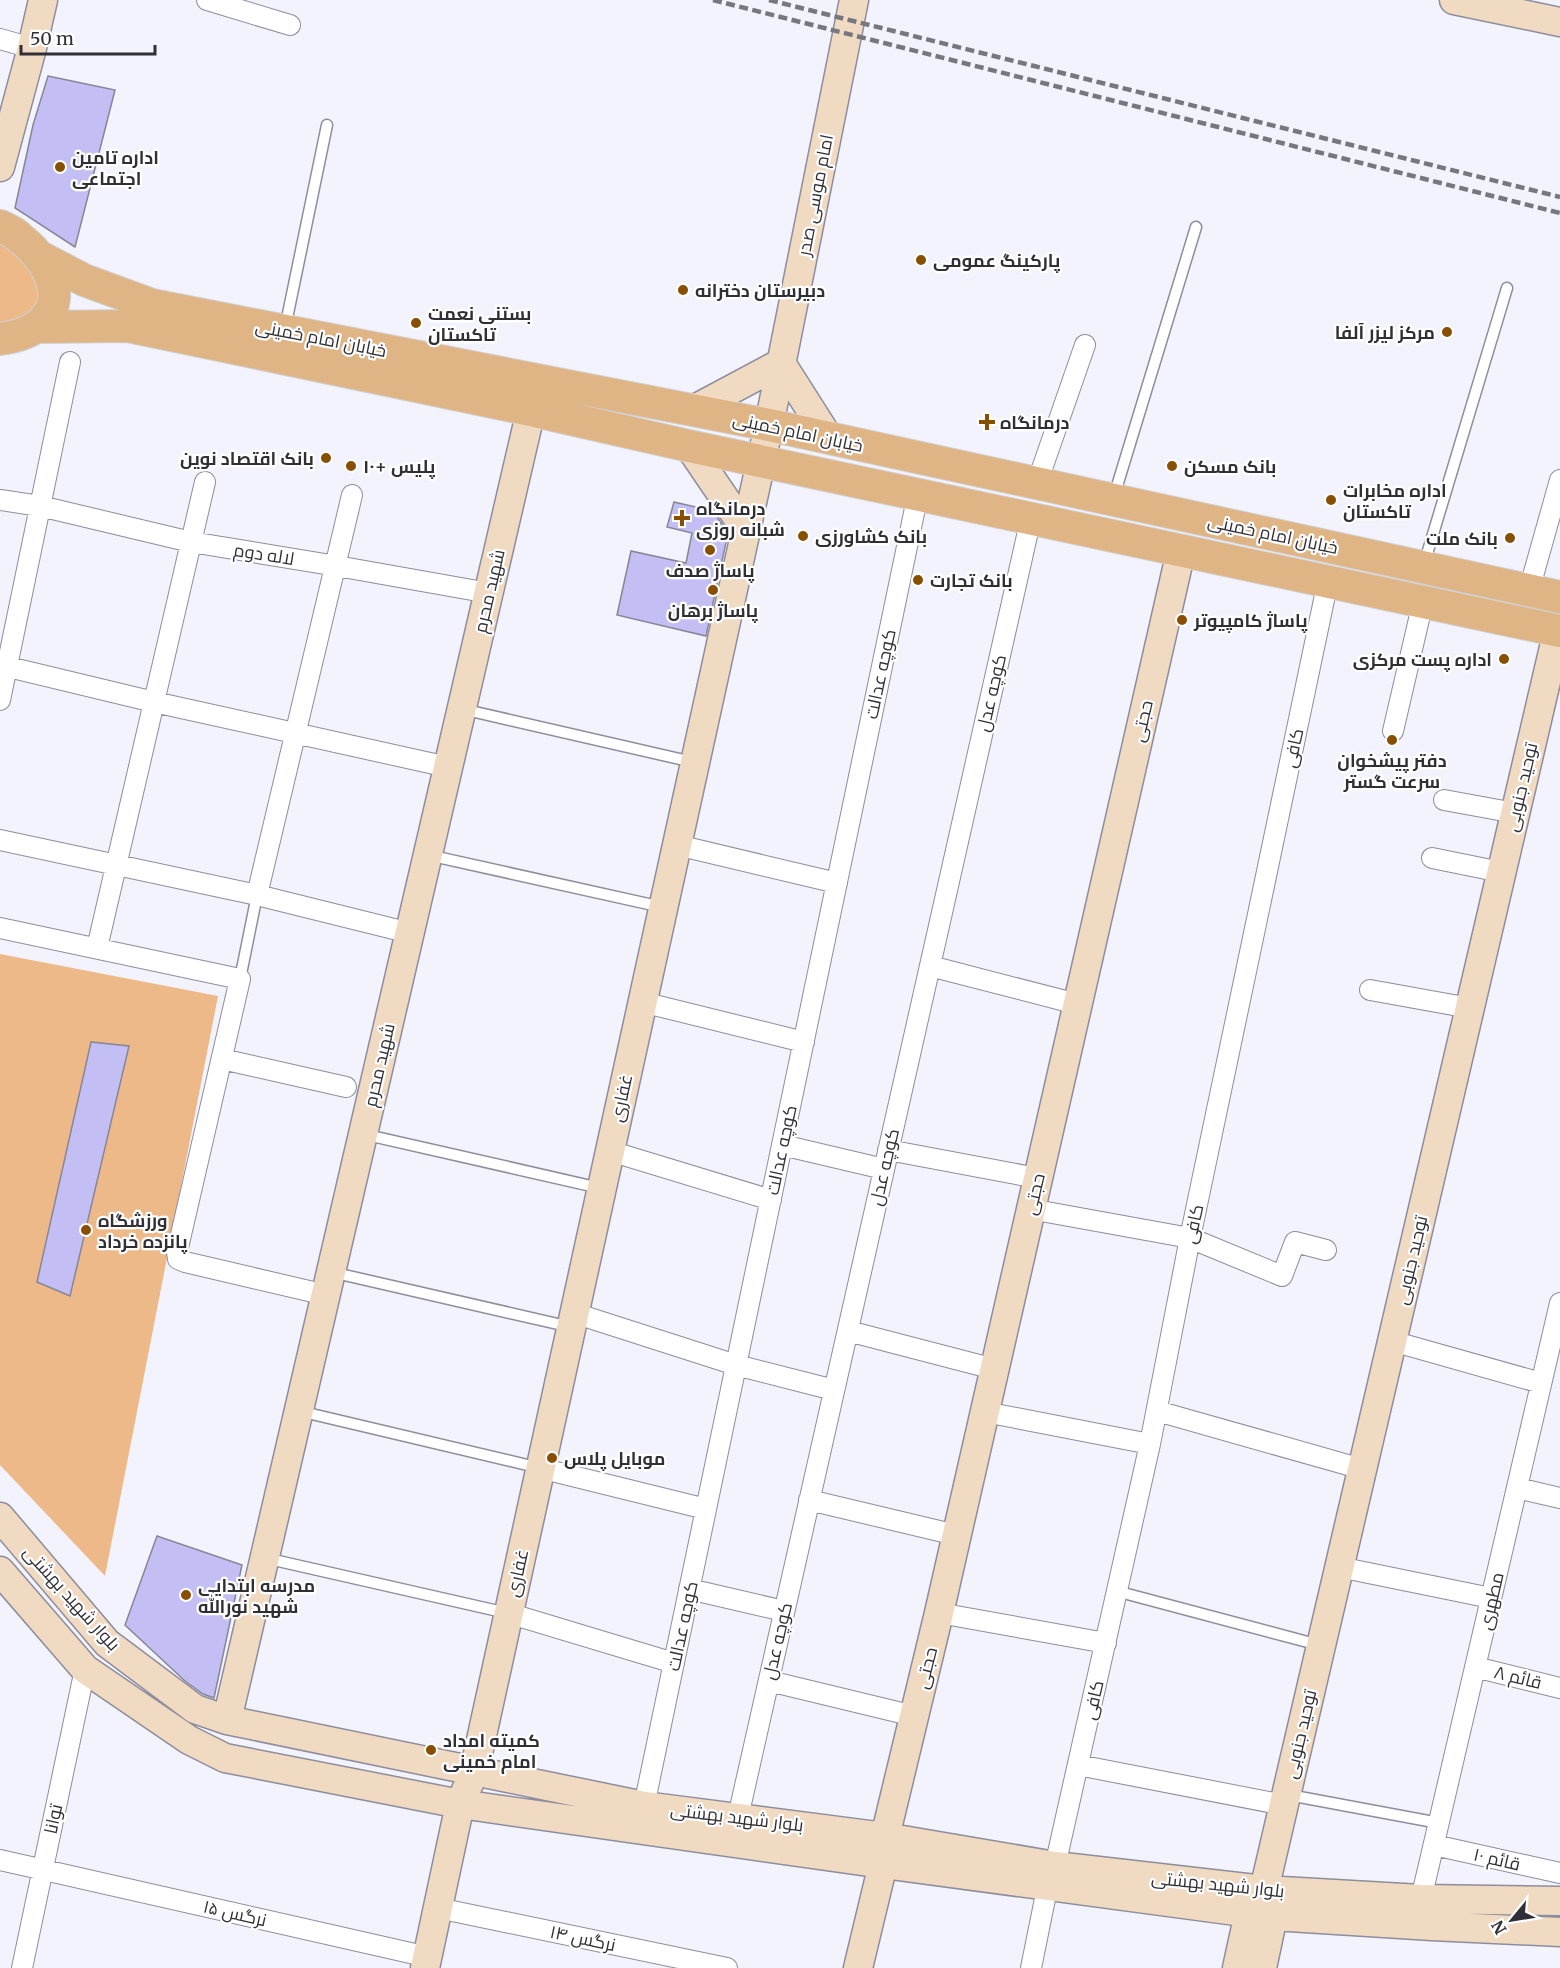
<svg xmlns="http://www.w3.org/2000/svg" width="1560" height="1968" font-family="Merriweather,Cairo,serif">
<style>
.green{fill:#edb989}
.building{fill:#c3bff4;stroke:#878696;stroke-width:1.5}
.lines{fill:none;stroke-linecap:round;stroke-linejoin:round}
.lane-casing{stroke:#8e8d9d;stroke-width:13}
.street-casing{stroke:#8e8d9d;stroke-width:22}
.secondary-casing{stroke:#8e8d9d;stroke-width:31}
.primary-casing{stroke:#d1d1d3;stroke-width:34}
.lane{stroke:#fff;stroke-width:10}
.street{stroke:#fff;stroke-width:20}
.secondary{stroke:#f0dac2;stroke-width:28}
.primary{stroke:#e0b585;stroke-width:32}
.rail{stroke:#77777f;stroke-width:4.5;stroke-dasharray:9 4.5;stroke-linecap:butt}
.poi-dot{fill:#884f03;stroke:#fff;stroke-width:2}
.labels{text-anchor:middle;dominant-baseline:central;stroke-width:4.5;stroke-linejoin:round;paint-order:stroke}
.poi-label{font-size:18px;font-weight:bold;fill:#302f36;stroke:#fff;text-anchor:start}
.street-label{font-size:18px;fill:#302f36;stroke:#fff}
</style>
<rect width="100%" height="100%" fill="#f3f3fe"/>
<!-- green -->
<path class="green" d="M0 244 9 248 32 266 41 295 32 311 11 323 0 324Z
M0 954 218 996 105 1576 0 1465Z"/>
<!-- building -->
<path class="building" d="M48 76 115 90 75 247 15 208 33 125Z
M674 502 713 511 728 533 706 636 617 615 631 551 686 563 692 533 667 527Z
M91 1042 129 1046 70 1296 37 1282Z
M157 1536 242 1565 214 1698 203 1694 185 1681 125 1625Z"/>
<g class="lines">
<defs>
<path id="lane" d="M285 328 327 125
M1114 496 1196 227
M1424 564 1507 288
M462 709 693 762
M428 855 662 907
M240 979 257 895
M363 1134 600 1188
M331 1272 571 1327
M299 1411 540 1468
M265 1558 507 1613
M1116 1591 1319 1645
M1289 1795 1439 1823"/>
<path id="street" d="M207 0 290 25
M0 39 32 48
M1037 483 1085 345
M0 500 40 506 191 542 337 566 489 593
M1529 590 1560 480
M0 665 154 702 448 767
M0 700 70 362
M1393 731 1423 602
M1444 800 1515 813
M0 840 257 895 410 933
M677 845 837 883
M1432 858 1501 872
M257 895 352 495
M0 928 240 979 177 1252 178 1259 185 1262 326 1295
M97 948 205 482
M930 966 1077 1004
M1370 990 1470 1008
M642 1002 804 1042
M222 1059 346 1087
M782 1145 884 1169
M888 1150 1037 1178
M610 1151 771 1200
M1030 1209 1190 1238 1282 1276 1295 1242 1326 1250
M574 1313 736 1365 834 1390
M848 1331 994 1369
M1392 1341 1541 1383
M1157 1411 1362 1469
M985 1412 1150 1444
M540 1468 706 1509
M1517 1488 1560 1498
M809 1500 956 1535
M1339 1567 1491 1598
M689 1589 784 1611
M508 1613 674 1663
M939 1613 1106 1643
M1475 1667 1560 1688
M769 1681 914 1716
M1078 1765 1284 1805
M644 1806 918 494
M738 1817 1031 518
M1434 1845 1560 1873
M0 1860 428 1957
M1055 1866 1150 1444 1190 1238 1328 581
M1421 1899 1560 1303
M438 1908 727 1968
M22 1968 85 1669
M1031 1968 1048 1884"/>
<path id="secondary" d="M1454 0 1560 22
M0 167 32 48 43 0
M693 410 781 363 828 437
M689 446 746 530
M0 1517 107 1643 195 1709 227 1720 644 1806 885 1837 1055 1866 1264 1890 1421 1899 1560 1901
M0 1571 85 1669 189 1740 225 1758 460 1804 883 1864 1273 1916 1432 1926 1560 1932
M227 1720 531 410
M885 1837 939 1613 1181 551
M425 1968 460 1804 474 1772 769 425 854 0
M858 1968 883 1864
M1237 1968 1249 1913 1264 1890 1558 630
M1262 1968 1273 1916 1267 1898"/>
<path id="primary" d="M0 226C7 229 15 233 20 238 68 276 69 330 0 339
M40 257 84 280 152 305 769 425 1560 597
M39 327 128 326 531 410 689 446 1560 631"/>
</defs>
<!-- lane casing -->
<use href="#lane" class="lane-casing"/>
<!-- street casing -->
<use href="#street" class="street-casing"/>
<!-- secondary casing -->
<use href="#secondary" class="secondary-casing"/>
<!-- primary casing -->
<use href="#primary" class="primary-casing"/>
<!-- lane -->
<use href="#lane" class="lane"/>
<!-- street -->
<use href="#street" class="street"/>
<!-- secondary -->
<use href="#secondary" class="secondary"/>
<!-- primary -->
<use href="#primary" class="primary"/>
<!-- rail -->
<path class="rail" d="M713 0 1560 213
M769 0 1560 197"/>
</g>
<!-- markers -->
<g class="poi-dot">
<circle cx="60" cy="167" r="6"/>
<circle cx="921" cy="260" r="6"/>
<circle cx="683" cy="290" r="6"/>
<circle cx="416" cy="323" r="6"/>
<circle cx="1447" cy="332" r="6"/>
<path d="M984 413h6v6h6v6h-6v6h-6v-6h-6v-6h6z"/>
<circle cx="326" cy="458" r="6"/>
<circle cx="351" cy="466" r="6"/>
<circle cx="1172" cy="466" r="6"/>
<circle cx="1331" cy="500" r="6"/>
<path d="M679 509h6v6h6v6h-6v6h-6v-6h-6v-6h6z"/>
<circle cx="803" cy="536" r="6"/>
<circle cx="1510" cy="538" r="6"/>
<circle cx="710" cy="550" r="6"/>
<circle cx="918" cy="580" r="6"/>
<circle cx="713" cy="590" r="6"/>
<circle cx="1182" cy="620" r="6"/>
<circle cx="1504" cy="659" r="6"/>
<circle cx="1392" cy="740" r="6"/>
<circle cx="86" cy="1230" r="6"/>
<circle cx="552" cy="1458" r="6"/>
<circle cx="186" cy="1595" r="6"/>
<circle cx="431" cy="1750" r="6"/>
</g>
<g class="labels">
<!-- poi labels -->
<g class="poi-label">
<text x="72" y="157">اداره تامین<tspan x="72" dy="21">اجتماعی</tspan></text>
<text x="933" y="260">پارکینگ عمومی</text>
<text x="695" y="290">دبیرستان دخترانه</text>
<text x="428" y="313">بستنی نعمت<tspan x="428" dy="21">تاکستان</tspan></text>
<text x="1435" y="332" text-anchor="end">مرکز لیزر آلفا</text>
<text x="1000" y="422">درمانگاه</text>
<text x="314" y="458" text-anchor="end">بانک اقتصاد نوین</text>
<text x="363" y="466">پلیس +۱۰</text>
<text x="1184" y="466">بانک مسکن</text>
<text x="1343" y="490">اداره مخابرات<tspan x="1343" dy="21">تاکستان</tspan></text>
<text x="696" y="508">درمانگاه<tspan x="696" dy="21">شبانه روزی</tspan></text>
<text x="815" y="536">بانک کشاورزی</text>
<text x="1498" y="538" text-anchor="end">بانک ملت</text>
<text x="710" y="570" text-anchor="middle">پاساژ صدف</text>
<text x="930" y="580">بانک تجارت</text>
<text x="713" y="610" text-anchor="middle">پاساژ برهان</text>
<text x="1194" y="620">پاساژ کامپیوتر</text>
<text x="1492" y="659" text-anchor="end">اداره پست مرکزی</text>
<text x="1392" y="760" text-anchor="middle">دفتر پیشخوان<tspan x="1392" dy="21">سرعت گستر</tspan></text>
<text x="98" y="1220">ورزشگاه<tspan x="98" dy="21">پانزده خرداد</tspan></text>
<text x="564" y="1458">موبایل پلاس</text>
<text x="198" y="1585">مدرسه ابتدایی<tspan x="198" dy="21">شهید نورالله</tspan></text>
<text x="443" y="1740">کمیته امداد<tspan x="443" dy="21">امام خمینی</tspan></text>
</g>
<!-- street labels -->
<g class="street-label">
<text transform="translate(815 195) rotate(-79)">امام موسی صدر</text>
<text transform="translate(321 338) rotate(11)">خیابان امام خمینی</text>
<text transform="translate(798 432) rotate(12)">خیابان امام خمینی</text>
<text transform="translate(1273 534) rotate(12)">خیابان امام خمینی</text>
<text transform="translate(264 554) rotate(9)">لاله دوم</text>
<text transform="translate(489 591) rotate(-77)">شهید محرم</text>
<text transform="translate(880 674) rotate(-78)">کوچه عدالت</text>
<text transform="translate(991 693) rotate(-77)">کوچه عدل</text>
<text transform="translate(1142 721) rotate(-77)">حجتی</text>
<text transform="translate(1293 748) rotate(-78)">کافی</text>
<text transform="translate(1521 787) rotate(-77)">توحید جنوبی</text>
<text transform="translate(379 1065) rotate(-77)">شهید محرم</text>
<text transform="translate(621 1098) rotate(-78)">غفاری</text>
<text transform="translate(781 1150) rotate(-78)">کوچه عدالت</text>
<text transform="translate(884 1167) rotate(-77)">کوچه عدل</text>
<text transform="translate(1034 1194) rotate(-77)">حجتی</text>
<text transform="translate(1193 1224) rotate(-78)">کافی</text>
<text transform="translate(1411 1260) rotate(-77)">توحید جنوبی</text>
<text transform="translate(517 1573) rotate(-78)">غفاری</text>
<text transform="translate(72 1598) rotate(48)">بلوار شهید بهشتی</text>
<text transform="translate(1491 1601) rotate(-77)">مطهری</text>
<text transform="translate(682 1626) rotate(-78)">کوچه عدالت</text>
<text transform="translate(777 1641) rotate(-77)">کوچه عدل</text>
<text transform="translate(926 1668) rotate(-76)">حجتی</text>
<text transform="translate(1518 1677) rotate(14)">قائم ۸</text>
<text transform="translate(1093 1700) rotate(-77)">کافی</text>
<text transform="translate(1300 1734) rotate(-77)">توحید جنوبی</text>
<text transform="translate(737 1817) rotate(7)">بلوار شهید بهشتی</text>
<text transform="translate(53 1819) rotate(-78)">توانا</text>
<text transform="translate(1497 1859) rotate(13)">قائم ۱۰</text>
<text transform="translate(1218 1884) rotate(6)">بلوار شهید بهشتی</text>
<text transform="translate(235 1913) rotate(13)">نرگس ۱۵</text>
<text transform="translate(583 1938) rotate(12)">نرگس ۱۴</text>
</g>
</g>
<!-- north arrow -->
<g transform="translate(1512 1920) rotate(240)" stroke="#ffffff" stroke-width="4.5" paint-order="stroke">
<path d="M0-4.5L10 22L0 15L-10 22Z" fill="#302f36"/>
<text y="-9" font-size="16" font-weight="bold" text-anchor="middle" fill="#302f36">N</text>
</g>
<!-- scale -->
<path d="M21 45v9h134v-9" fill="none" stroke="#302f36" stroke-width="3"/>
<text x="30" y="45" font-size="18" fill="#302f36" stroke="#ffffff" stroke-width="4.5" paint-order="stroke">50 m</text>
</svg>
